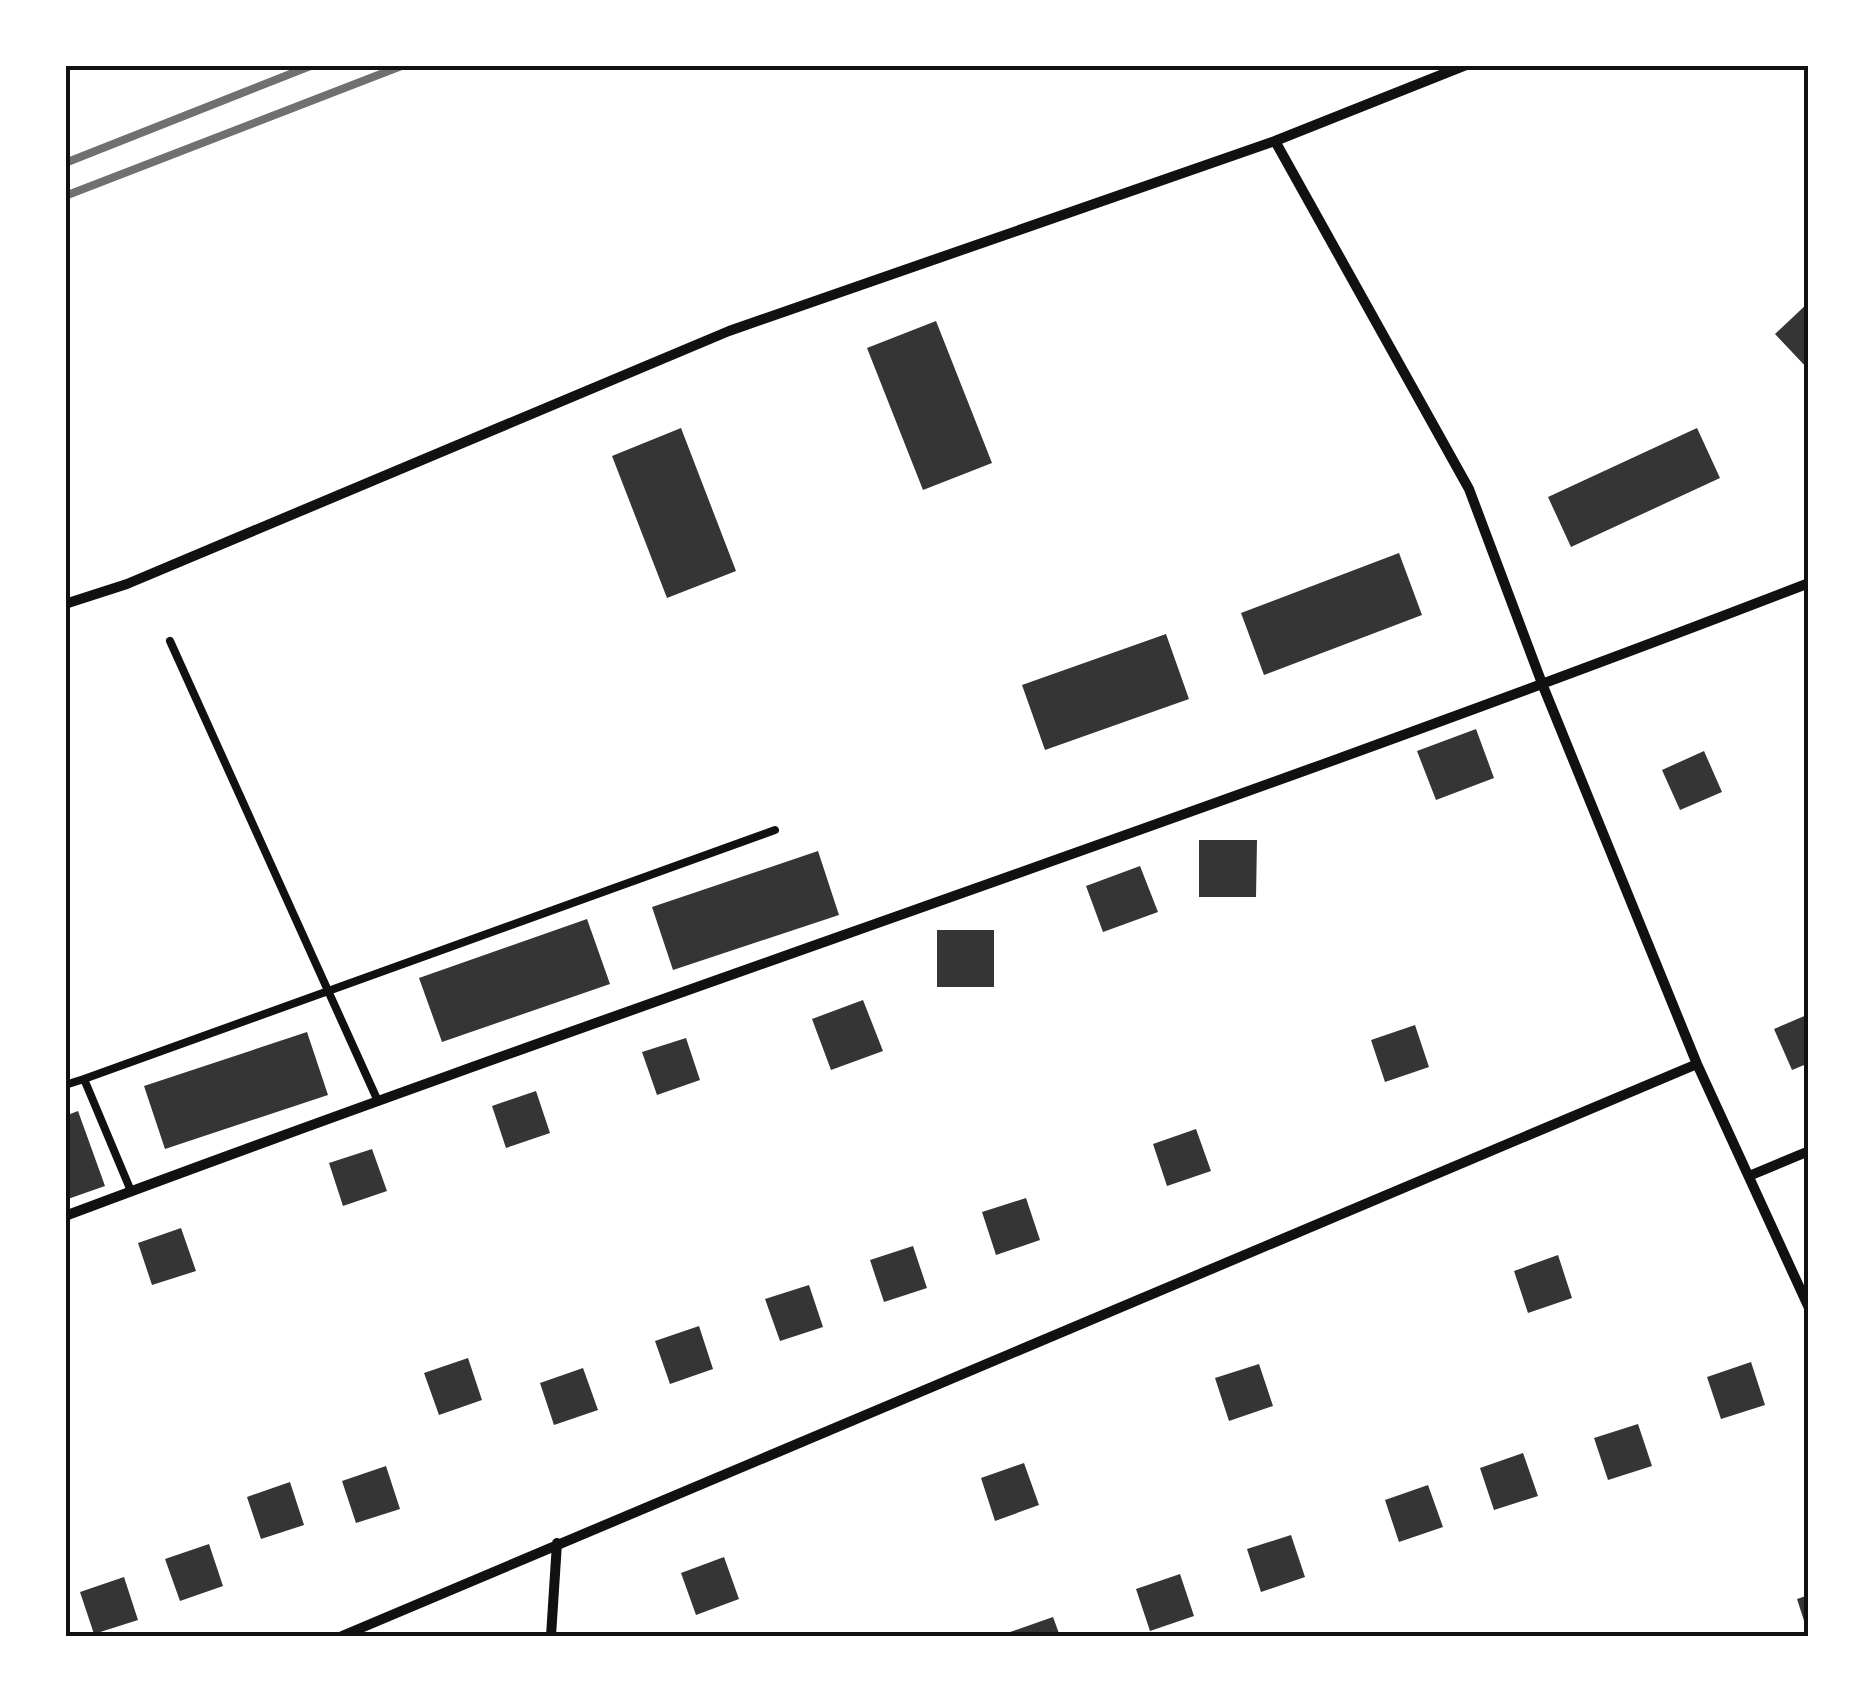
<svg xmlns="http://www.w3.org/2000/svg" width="1874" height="1701" font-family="'Nunito Sans',sans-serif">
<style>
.building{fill:#353535}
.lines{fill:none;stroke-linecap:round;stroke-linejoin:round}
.service{stroke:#111;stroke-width:8}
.minor{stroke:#111;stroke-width:10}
.rail{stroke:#707070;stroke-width:8}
.neatline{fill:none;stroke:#111;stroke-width:4}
</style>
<rect width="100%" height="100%" fill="#fff"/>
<!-- building -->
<path class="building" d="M1809 302V370L1775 334Z
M936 321 992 463 923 490 867 348Z
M681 428 736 571 667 598 612 456Z
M1697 428 1720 478 1571 547 1548 497Z
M1399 553 1422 615 1264 675 1241 613Z
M1166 634 1189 699 1045 750 1022 685Z
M1476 729 1494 778 1436 800 1417 751Z
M1704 751 1722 792 1680 810 1662 770Z
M1199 840H1257L1256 897H1199Z
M818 851 839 915 673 970 652 907Z
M1140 866 1158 912 1103 932 1086 886Z
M587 919 610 984 442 1042 419 978Z
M937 930H994V987H937Z
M863 1000 883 1051 831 1070 812 1019Z
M1809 1014V1063L1792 1070 1774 1029Z
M1415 1025 1429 1067 1385 1082 1371 1040Z
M307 1032 328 1095 165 1149 144 1086Z
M686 1038 700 1080 657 1095 642 1052Z
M536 1091 550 1133 506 1148 492 1106Z
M78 1111 105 1186 65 1200V1116Z
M1196 1129 1211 1171 1167 1186 1153 1144Z
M372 1149 387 1191 343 1206 329 1163Z
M1026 1198 1040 1240 996 1255 982 1212Z
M181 1228 196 1271 152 1285 138 1243Z
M913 1246 927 1288 884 1302 870 1260Z
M1558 1255 1572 1298 1528 1313 1514 1271Z
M809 1285 823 1327 780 1341 765 1299Z
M699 1326 713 1369 670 1384 655 1341Z
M468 1358 482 1400 439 1415 424 1373Z
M1751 1362 1765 1405 1721 1419 1707 1377Z
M1259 1364 1273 1406 1229 1421 1215 1378Z
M583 1368 598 1410 554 1425 540 1383Z
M1638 1424 1652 1466 1608 1480 1594 1438Z
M1523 1453 1538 1496 1494 1510 1480 1468Z
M1024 1463 1039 1505 995 1521 981 1478Z
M386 1466 400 1509 356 1523 342 1481Z
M290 1482 304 1525 261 1539 247 1497Z
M1428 1485 1443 1527 1399 1542 1385 1500Z
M1291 1535 1305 1577 1261 1592 1247 1549Z
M209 1544 223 1586 180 1601 165 1559Z
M724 1557 739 1599 696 1615 681 1573Z
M1180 1574 1194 1616 1150 1631 1136 1589Z
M124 1577 138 1620 94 1634 80 1592Z
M1809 1595V1633H1808L1797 1599Z
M1053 1617 1060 1636H1011L1010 1632Z"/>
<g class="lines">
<!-- service -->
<path class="service" d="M170 641 377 1099
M65 1085 84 1079
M131 1191 84 1079 775 830"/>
<!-- minor -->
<path class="minor" d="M1275 141 1469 489 1543 686 1697 1064 1809 1308
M65 604 127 584 729 331 1275 141 1466 65
M1749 1176 1809 1151
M65 1216C644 999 1232 806 1809 583
M342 1636 1697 1064
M551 1636 557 1543"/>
<!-- rail -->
<path class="rail" d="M65 163 313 65
M65 196 404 65"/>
</g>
<!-- border -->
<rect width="1874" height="1701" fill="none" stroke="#ffffff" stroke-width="135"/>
<rect x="68" y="68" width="1738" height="1566" class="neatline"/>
</svg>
